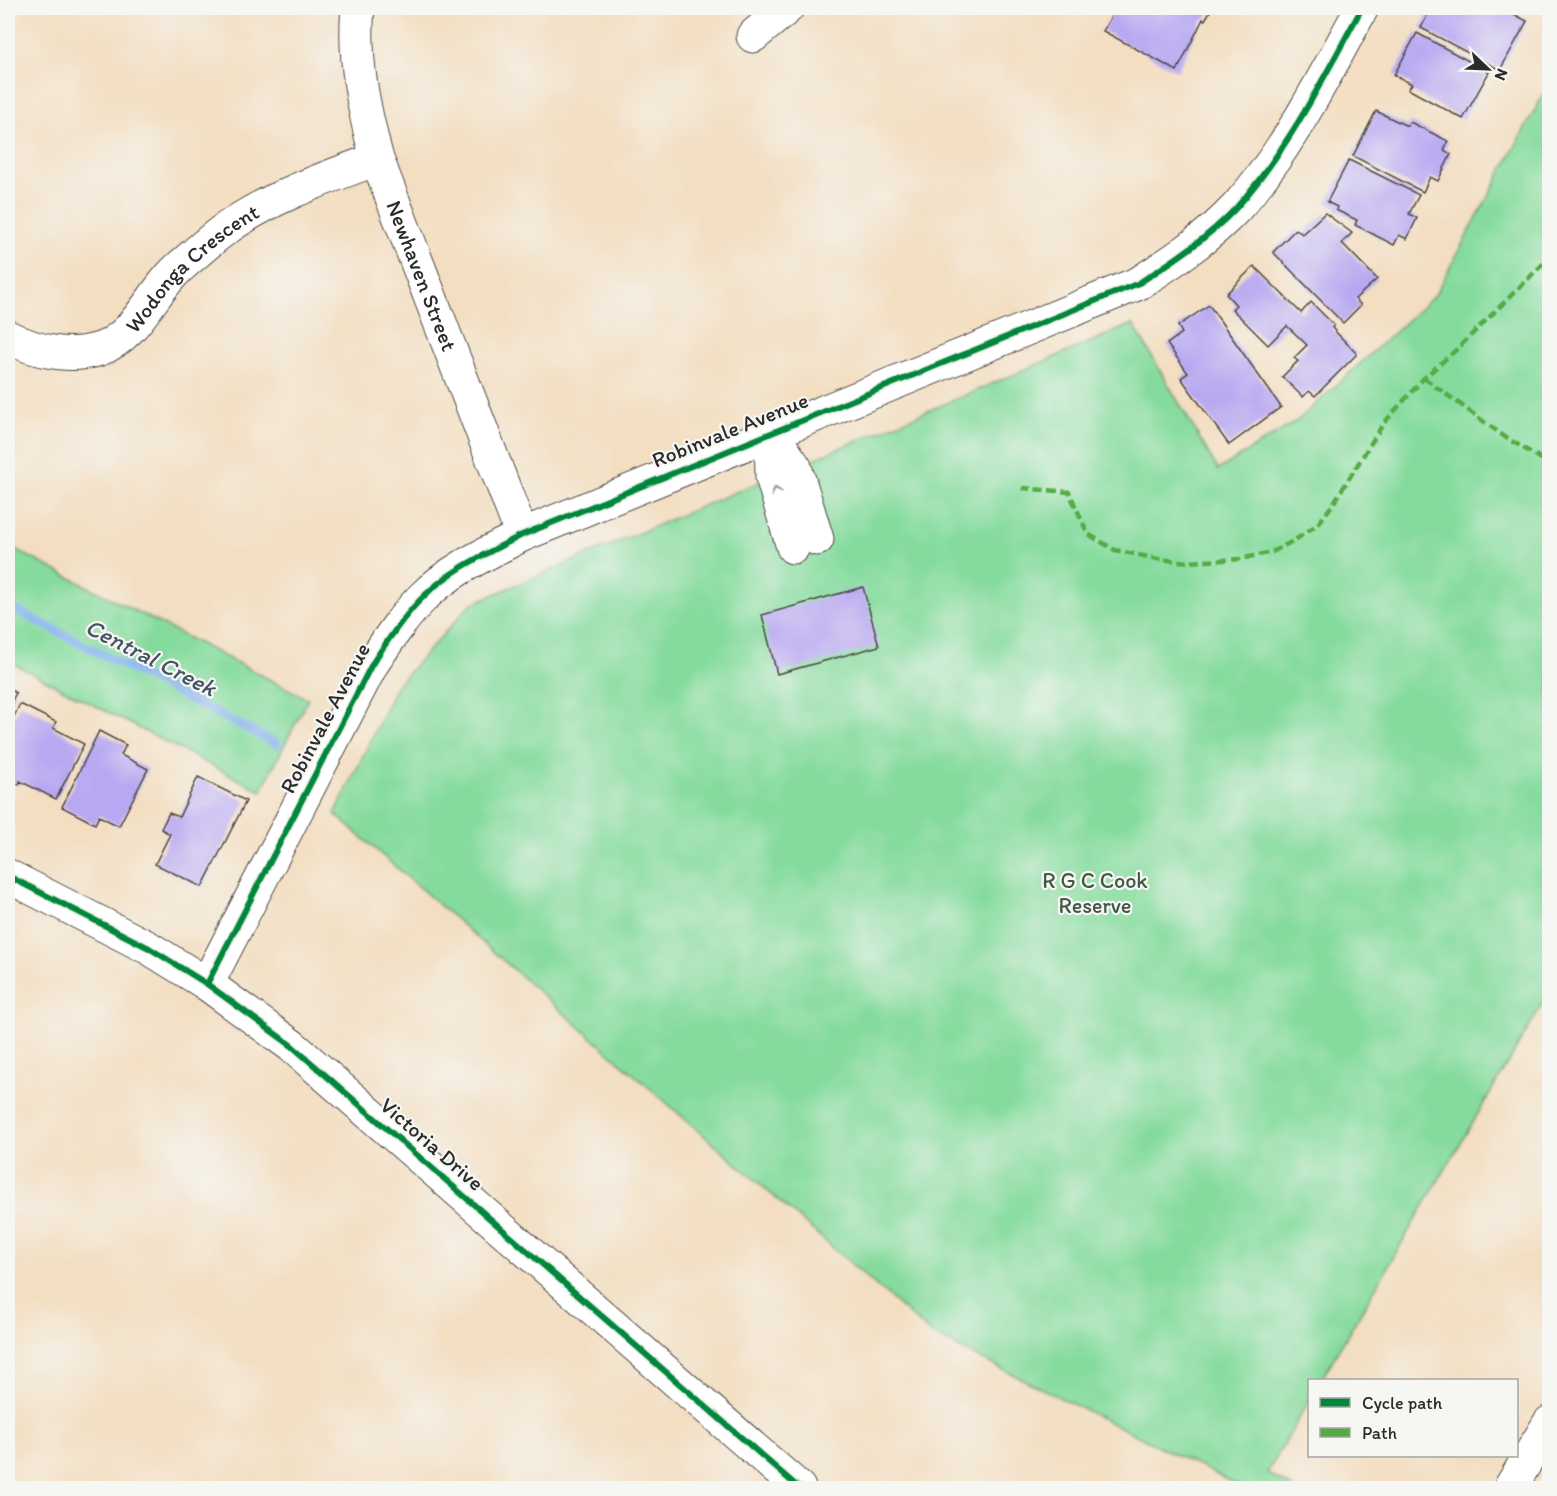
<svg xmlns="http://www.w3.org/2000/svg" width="1557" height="1496" font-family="Itim,sans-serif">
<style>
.green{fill:#85db9e;stroke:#588364;stroke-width:1.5}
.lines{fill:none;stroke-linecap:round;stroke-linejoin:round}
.stream{stroke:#83b1ed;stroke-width:9}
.building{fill:#b8a7f1}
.minor-casing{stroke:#494642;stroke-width:35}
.path{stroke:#494642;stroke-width:4;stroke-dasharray:4.5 4.5;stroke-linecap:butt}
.minor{stroke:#fff;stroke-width:33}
.quiet{stroke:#54ab44;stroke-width:4.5;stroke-dasharray:9 4.5;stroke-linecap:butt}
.cycleway-casing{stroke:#f6f6f2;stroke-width:10}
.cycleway{stroke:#00873e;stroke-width:6}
.oneway{stroke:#a0a0a0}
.labels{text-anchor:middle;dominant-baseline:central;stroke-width:4.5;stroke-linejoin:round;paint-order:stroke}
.street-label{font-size:22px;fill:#2b2b2b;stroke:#f6f6f2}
.park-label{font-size:22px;fill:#425748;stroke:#f6f6f2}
.water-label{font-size:24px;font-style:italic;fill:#455365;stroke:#f6f6f2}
</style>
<rect width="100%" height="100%" fill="#f6f6f2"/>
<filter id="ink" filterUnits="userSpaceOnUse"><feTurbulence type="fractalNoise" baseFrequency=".0167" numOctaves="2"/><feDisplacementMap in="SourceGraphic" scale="12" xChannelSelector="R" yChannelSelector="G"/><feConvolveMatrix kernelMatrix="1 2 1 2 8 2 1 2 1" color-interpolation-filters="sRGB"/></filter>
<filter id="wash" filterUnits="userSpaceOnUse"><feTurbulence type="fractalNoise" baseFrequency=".008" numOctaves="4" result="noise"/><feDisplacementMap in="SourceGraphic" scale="24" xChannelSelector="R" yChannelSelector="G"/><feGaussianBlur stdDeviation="1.35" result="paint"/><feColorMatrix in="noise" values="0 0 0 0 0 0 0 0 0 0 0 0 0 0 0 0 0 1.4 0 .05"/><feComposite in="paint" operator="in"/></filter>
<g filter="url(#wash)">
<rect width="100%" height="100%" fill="#f3dec1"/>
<!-- green -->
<path class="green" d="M1549 84V993L1321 1380H1310L1309 1401 1267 1473 1293 1488H1243L933 1335 335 814 397 685 471 604 1133 324 1218 470 1297 421 1435 295Z
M8 546 308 699 261 791 8 661Z"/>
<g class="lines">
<!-- stream -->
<path class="stream" d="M8 606 277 744"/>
</g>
<g id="blocks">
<!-- building -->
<path class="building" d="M1116 8H1212L1205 20 1203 19 1177 71 1103 31Z
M1431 8H1502L1527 21 1500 70 1421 28Z
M1417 33 1489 72 1463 119 1408 89 1412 84 1394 75Z
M1376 111 1407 126 1410 122 1448 141 1444 150 1451 154 1438 181 1430 177 1423 192 1353 156Z
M1349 160 1419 195 1409 214 1417 218 1407 239 1399 235 1394 245 1355 225 1357 220 1336 210 1337 207 1327 202Z
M1325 213 1352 233 1342 243 1377 279 1355 299 1361 305 1343 323 1273 252 1296 229 1302 234Z
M1254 266 1301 313 1311 302 1334 325 1332 328 1357 354 1315 396 1309 391 1303 397 1282 377 1298 361 1294 358 1307 345 1287 326 1268 345 1232 309 1236 305 1226 294Z
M1209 305 1281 407 1229 445 1181 378 1188 373 1167 344 1182 333 1178 326Z
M863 587 879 646 777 674 762 615Z
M8 688 16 693 8 708Z
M20 704 56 722 53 728 84 744 56 799 20 781 19 785 8 779V729Z
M99 731 126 745 121 755 148 769 119 826 99 816 95 824 62 807Z
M198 777 246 801 202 887 155 864 170 834 161 829 169 813 179 817Z"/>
</g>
</g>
<g filter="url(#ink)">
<use href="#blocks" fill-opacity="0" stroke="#494642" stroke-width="1.5"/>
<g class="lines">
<defs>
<g id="minor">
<path id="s1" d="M358 8C353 59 364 110 377 159L522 535"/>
<path d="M753 36 787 8"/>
<path id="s2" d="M8 337C35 351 69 359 100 349 137 336 153 289 182 265 196 253 210 240 224 230 270 197 325 178 377 159"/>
<path d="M771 433 772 477 793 547"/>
<path d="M771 433 795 467 817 539"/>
<path d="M8 876 149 948 207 984 292 1046 799 1488"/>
<path d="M207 984 372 664C388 640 403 617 423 597 451 569 488 553 522 535L1139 283C1173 261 1208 238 1236 208 1289 149 1324 76 1362 8"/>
<path d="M1510 1488 1550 1422"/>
</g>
</defs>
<!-- minor casing -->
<use href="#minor" class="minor-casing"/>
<!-- path -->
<path class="path" d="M1269 1484 1277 1488"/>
<!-- minor -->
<use href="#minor" class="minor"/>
<!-- quiet -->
<path class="quiet" d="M1424 378 1505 437 1550 464
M1022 488 1069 492 1088 534 1115 550 1158 559 1189 562 1240 559 1272 552 1295 540 1318 524 1333 504 1383 424 1424 378 1457 349 1550 257"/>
<defs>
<path id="cycleway" d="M8 876 149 948 207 984 292 1046 799 1488
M207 984 372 664C388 640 403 617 423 597 451 569 488 553 522 535L1139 283C1173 261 1208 238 1236 208 1289 149 1324 76 1362 8"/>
</defs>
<!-- cycleway casing -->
<use href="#cycleway" class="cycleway-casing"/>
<!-- cycleway -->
<use href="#cycleway" class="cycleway"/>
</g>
<!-- one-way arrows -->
<defs><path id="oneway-chevron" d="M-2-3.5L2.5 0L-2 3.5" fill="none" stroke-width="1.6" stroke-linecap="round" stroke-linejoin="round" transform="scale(1.5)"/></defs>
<use class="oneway" href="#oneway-chevron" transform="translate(776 491) rotate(-107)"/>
</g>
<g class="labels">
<!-- street labels -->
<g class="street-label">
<text stroke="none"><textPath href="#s2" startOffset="219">Wodonga Crescent</textPath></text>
<text stroke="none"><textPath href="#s1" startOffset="278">Newhaven Street</textPath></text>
<text transform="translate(730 430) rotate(-22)">Robinvale Avenue</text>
<text transform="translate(325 718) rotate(-62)">Robinvale Avenue</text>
<text transform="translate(432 1144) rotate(41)">Victoria Drive</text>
</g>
<!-- park labels -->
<g class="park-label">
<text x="1095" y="880">R G C Cook<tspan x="1095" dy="25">Reserve</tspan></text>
</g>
<!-- water labels -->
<g class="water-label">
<text transform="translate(151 657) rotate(27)">Central Creek</text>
</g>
</g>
<!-- margin -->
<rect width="1557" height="1496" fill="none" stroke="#f6f6f2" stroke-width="30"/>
<!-- legend -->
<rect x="1308" y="1379" width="210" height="78" fill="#f6f6f2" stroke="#a5a5a2" stroke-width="1.5"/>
<rect x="1320" y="1398" width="30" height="9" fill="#00873e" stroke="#a5a5a2" stroke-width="1.5"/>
<text x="1362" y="1409" font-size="18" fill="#2b2b2b">Cycle path</text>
<rect x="1320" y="1428" width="30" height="9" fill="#54ab44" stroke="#a5a5a2" stroke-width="1.5"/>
<text x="1362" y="1439" font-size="18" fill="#2b2b2b">Path</text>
<!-- north arrow -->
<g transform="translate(1488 69) rotate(113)" stroke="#f6f6f2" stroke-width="4.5" paint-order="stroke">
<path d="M0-4.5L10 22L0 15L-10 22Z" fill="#2b2b2b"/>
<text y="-9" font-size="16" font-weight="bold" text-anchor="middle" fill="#2b2b2b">N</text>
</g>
</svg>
